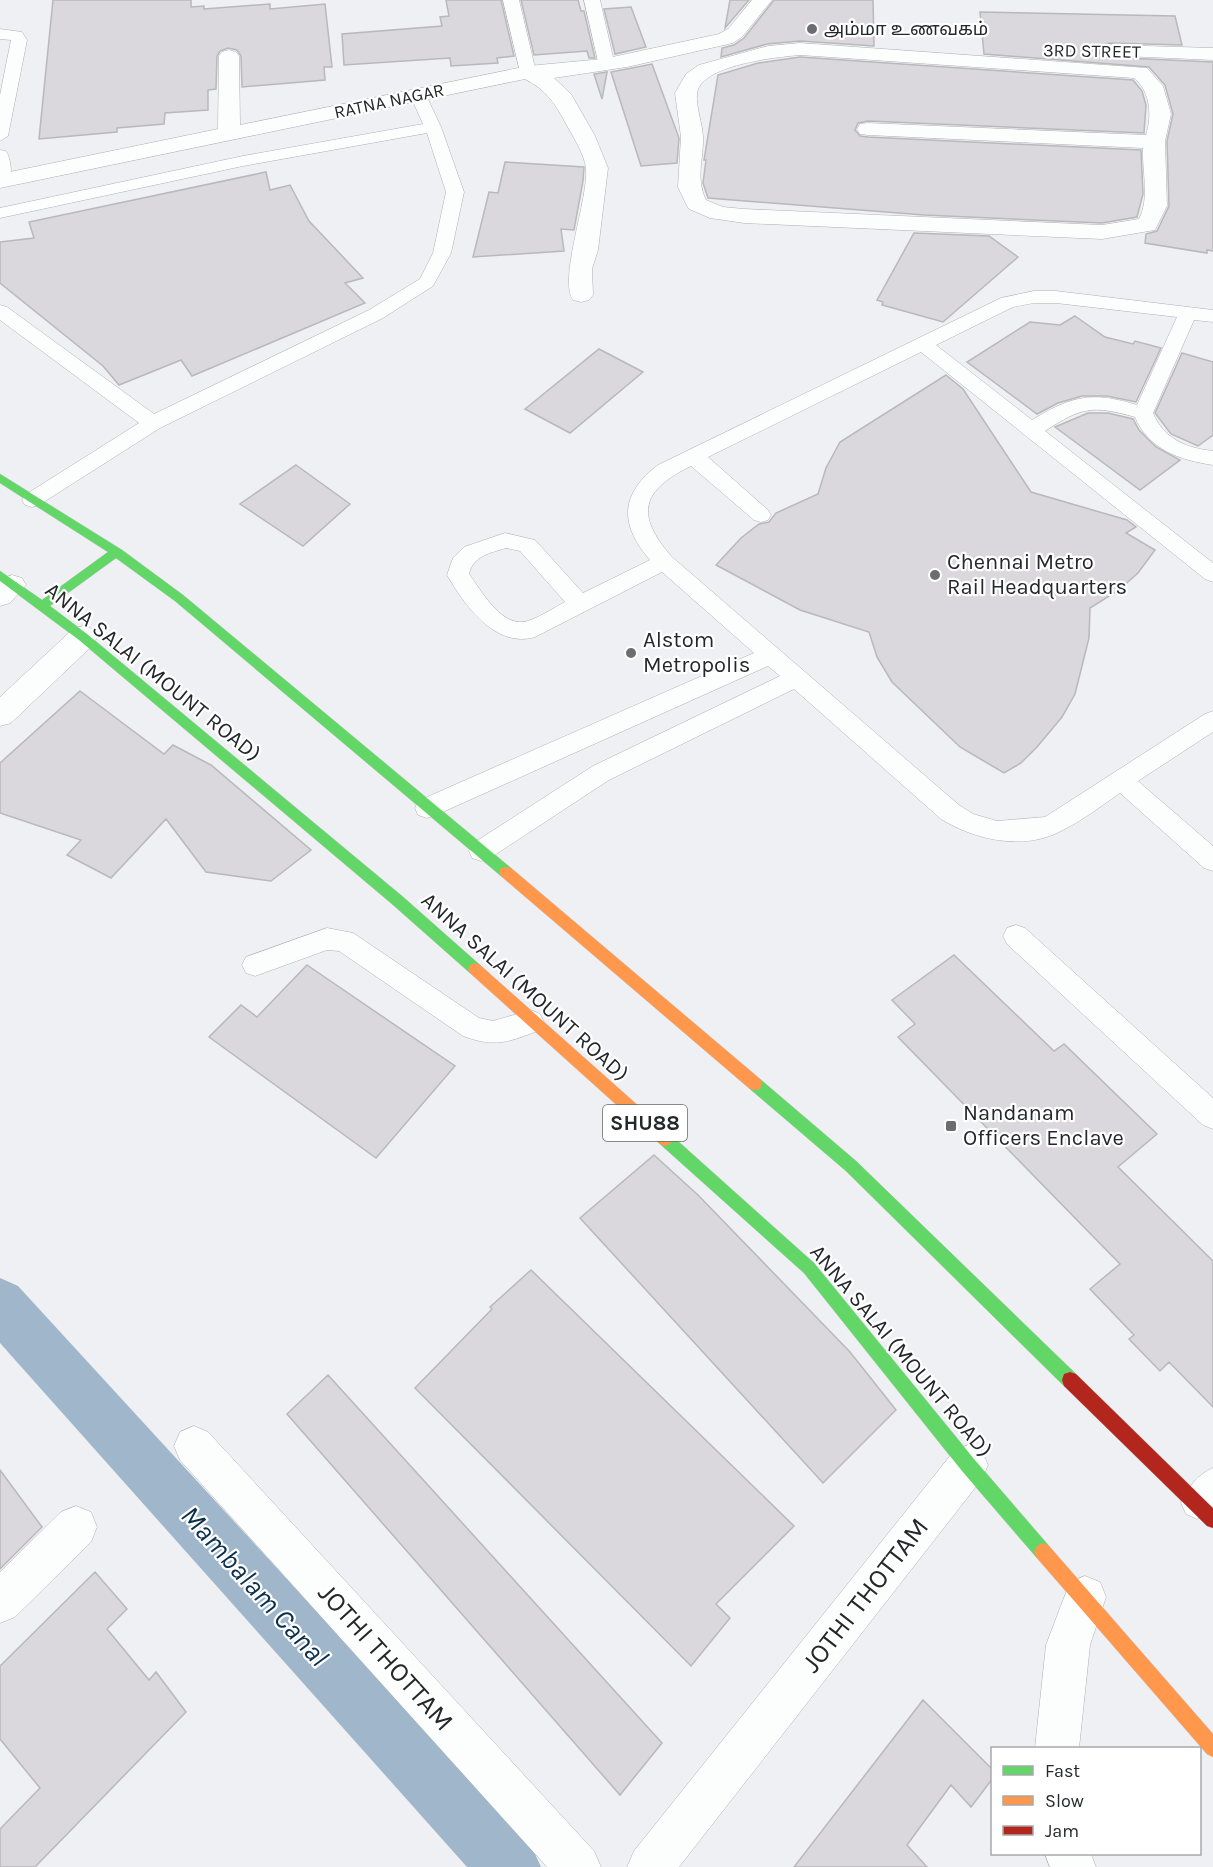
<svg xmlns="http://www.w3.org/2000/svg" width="1213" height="1867" font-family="Karla,'Noto Sans Tamil',sans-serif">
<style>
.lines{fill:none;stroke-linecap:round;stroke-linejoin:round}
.canal{fill:#a0b6ca;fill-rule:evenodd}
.building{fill:#dad7dd;stroke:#b9b8bb;stroke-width:1.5}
.lane-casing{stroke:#aeb0b2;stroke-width:1}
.street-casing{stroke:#aeb0b2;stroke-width:1}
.fast-casing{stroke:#c9cacc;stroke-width:1}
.slow-casing{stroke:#c9cacc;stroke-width:1}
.jam-casing{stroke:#c9cacc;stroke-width:1}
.lane{fill:#fcfdfd;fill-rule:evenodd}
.street{fill:#fcfdfd;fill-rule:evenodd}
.fast{fill:#63d668;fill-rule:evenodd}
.slow{fill:#ff974d;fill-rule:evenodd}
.jam{fill:#b3261e;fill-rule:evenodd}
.poi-dot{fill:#6b6d70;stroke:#fff;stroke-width:2}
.labels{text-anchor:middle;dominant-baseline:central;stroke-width:4.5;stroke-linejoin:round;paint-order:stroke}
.far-poi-label{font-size:18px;fill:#252729;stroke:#fff;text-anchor:start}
.far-street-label{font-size:18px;fill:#252729;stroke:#fff}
.shield{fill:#fff;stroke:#666869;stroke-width:1.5}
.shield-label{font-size:21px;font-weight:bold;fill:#252729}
.poi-label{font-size:22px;fill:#252729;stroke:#fff;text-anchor:start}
.street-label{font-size:22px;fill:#252729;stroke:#fff}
.near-street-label{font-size:27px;fill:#252729;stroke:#fff}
.near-water-label{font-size:28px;font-style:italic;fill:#0a304c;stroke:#fff}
</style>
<rect width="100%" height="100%" fill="#eef0f3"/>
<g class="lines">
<!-- canal -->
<path class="canal" d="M0 1278 18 1286 531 1845 541 1867H467L0 1343Z"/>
</g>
<!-- building -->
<path class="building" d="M53 0H191V7L204 6V9L270 4V9L325 4 332 67H324L325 80 242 87 241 56 237 50 228 48 220 51 217 56 216 89 208 90V110L165 113 164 124 117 128V132L39 139Z
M446 0H501L514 56 497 58 498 63 451 66 450 58 344 65 342 34 442 26 440 17 449 16Z
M521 0H578L581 11H584L595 58H589L587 51 534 55Z
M730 0H749L725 28Z
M774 0H873L874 46 800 41 767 44 721 57 722 48 734 45 744 38Z
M631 7 646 47 615 54 604 9Z
M980 12 1175 16 1182 45 1110 43 1102 45 1098 51 1103 57 1213 62V251L1207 250V253L1145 243 1146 234 1157 231 1169 206 1167 141 1173 114 1165 85 1149 67 984 54Z
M800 57 1133 80 1142 91 1146 105 1144 133 868 121 858 123 855 130 860 136 868 137 1141 150 1143 194 1137 217 1102 223 924 215 708 198 703 183 706 160H704L718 75 758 63Z
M652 64 679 138 677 163 641 166 611 72Z
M607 72 602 99 594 74Z
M505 162 584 167 583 181 574 230 561 229 564 251 473 257 489 192 498 193Z
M266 172 270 190 290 185 309 221 363 278 345 283 365 303 192 376 181 360 119 385 103 366 0 283V242L34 238 29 222Z
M914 233 989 236 1018 257 943 322 882 305 883 302 877 300Z
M1075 316 1105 337 1133 344 1135 341 1161 348 1136 402 1107 396H1082L1058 403 1037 414 967 362 1030 322 1060 325Z
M599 349 643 372 570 433 525 409Z
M1182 353 1213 362V435L1198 446 1171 434 1155 413Z
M946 375 963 389 1031 492 1127 520 1136 527 1126 533 1155 550 1138 573 1119 590 1090 608 1089 638 1075 694 1062 717 1037 747 1021 763 1004 773 960 747 892 682 877 657 869 632 800 610 716 565 741 538 759 524 769 522 776 513 818 494 826 468 840 442Z
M1088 413H1108L1133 419 1139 430 1156 447 1180 460 1140 490 1055 427Z
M296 465 350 504 303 546 240 504Z
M80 691 164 754 173 745 211 765 311 850 271 881 206 872 166 819 111 878 67 855 81 840 0 813V763Z
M954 955 1054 1051 1064 1044 1157 1134 1118 1167 1213 1261V1407L1169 1362 1160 1371 1129 1339 1134 1335 1090 1289 1120 1264 898 1037 915 1024 892 1000Z
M307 965 455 1066 376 1158 209 1037 241 1005 257 1017Z
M654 1155 698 1195 850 1352 896 1410 823 1483 580 1218Z
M531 1270 794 1526 716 1604 730 1618 691 1666 415 1388 492 1309 490 1307Z
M328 1375 662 1743 620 1795 287 1414Z
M0 1470 42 1527 0 1569Z
M95 1572 127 1609 107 1629 149 1680 156 1672 186 1712 35 1867H0V1829L40 1788 0 1739V1666Z
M923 1700 993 1770V1778L971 1807 951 1785 907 1845 927 1867H794Z"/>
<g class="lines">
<defs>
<path id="lane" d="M503 0H519L536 72 534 75H522L520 72Z
M584 0H600L615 66 613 69H601L599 66Z
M0 29 22 32 27 40 8 136 0 141V95L11 40 0 39Z
M418 90 426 95 441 127 464 192 451 253 433 286 383 318 160 428 39 505 32 507 25 505 22 500 25 495 139 423 0 320V305L7 307 154 414 369 310 420 279 433 253 446 192 427 133 243 166 0 218V208L243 156 423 124 410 95Z
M0 150 6 151C11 159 13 176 8 184L0 185Z
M1034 291H1056L1213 310V322L1194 320 1153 413C1164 439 1186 448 1213 451V465C1180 460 1149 450 1135 417 1092 405 1082 407 1045 431L1213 563V582L1205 579 921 352 708 457 768 510 771 515 768 520 761 522 754 520 691 466C642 490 634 514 672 557L959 805 973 814 997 821 1045 817 1205 714 1213 711V732L1138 781 1213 846V871L1204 868 1120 793C1101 806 1082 821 1061 831 1024 851 975 840 941 819L794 689 609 780 490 858 481 861 472 858 469 851 472 844 593 766 780 676 768 666 436 815 427 818 418 815 415 808 418 801 754 653 662 572 535 637C495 649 464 604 447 575L453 558 464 547 505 533 535 540 583 593 650 560C619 524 620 494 658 465L1001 298ZM1034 303H1056L1177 317 1137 405C1092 391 1071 396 1032 420L936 345 1013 307ZM506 548 520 551 565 602C555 607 534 621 523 622 499 624 481 590 469 574 473 556 490 553 506 548Z
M1016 925 1025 928 1213 1098V1129L1203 1125 1007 944 1003 936 1007 928Z
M327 928 353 933 479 1018 493 1021 531 1010 540 1014 544 1022 540 1030C509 1042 495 1048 463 1036L339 951 327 950 255 976 246 973 242 965 246 957Z
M1213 1468V1508L1208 1514 1197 1519 1186 1514 1181 1503C1188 1487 1197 1475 1213 1468Z"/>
<path id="street" d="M752 0H772L742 37 733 43 627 67 554 78 571 94 595 136 608 168 598 250 592 269 593 295 589 300 581 302 573 300C558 279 589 198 586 168 584 153 572 135 565 122 554 102 546 90 525 79L0 188V174L218 129 219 56 222 52 229 50 236 52 239 56 240 125 528 66 603 59 719 34 728 29Z
M800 43 1147 68 1163 86 1171 114 1165 141 1167 206 1155 230 1102 239 744 223 710 218 689 209 686 204 678 187 681 137 675 93 686 74 699 65 768 46ZM800 55 1134 78C1151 92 1152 116 1146 135L868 123 860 124 857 129 860 134 868 135 1143 148C1142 172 1150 198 1139 219L1102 225 744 209 723 207 706 200C695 177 704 159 703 136 702 122 696 108 697 94 699 65 777 57 800 55Z
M1110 45 1213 48V60L1103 55 1100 51 1103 47Z
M12 575 22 578 26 585 10 603 0 606V580Z
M83 626 93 629 97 637 93 645 11 723 0 726V697L73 629Z
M194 1426 208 1432 594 1851 601 1867H547L180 1460 174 1446 180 1432Z
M968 1445 982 1451 988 1465 982 1479 679 1867H627L634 1851 954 1451Z
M76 1506 91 1512 97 1527 91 1542 15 1617 0 1623V1572L61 1512Z
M1085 1576 1100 1582 1106 1597 1090 1645 1079 1748H1035L1046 1645 1070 1582Z
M1045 1854H1091L1096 1867H1050Z"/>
<path id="fast" d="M0 474 122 550 183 595 511 868 513 872 511 876H501L175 601 116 558 50 606 87 634 402 896 480 965 482 969 480 973 475 975 470 973 392 904 79 640 0 581V571L42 600 108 552 0 483Z
M755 1078 760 1079 856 1161 1076 1374 1078 1380 1076 1386 1070 1388 1064 1386 846 1171 750 1089 748 1084 750 1079Z
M665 1132 670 1134 814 1263 974 1459 1049 1546 1052 1552 1049 1558 1043 1561 1037 1558 962 1471 804 1273 660 1144 658 1139 660 1134Z"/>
<path id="slow" d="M506 867 511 868 760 1079 762 1084 760 1089 755 1090 750 1089 501 876 499 872 501 868Z
M475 963 480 965 670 1134 672 1139 670 1144 665 1146 660 1144 470 973 468 969 470 965Z
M1043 1543 1049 1546 1213 1734V1757L1207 1754 1037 1558 1034 1552 1037 1546Z"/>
<path id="jam" d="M1070 1372 1076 1374 1213 1508V1528L1207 1526 1064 1386 1062 1380 1064 1374Z"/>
</defs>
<!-- lane casing -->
<use href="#lane" class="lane-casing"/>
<!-- street casing -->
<use href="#street" class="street-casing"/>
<!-- fast casing -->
<use href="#fast" class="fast-casing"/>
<!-- slow casing -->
<use href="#slow" class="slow-casing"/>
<!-- jam casing -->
<use href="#jam" class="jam-casing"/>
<!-- lane -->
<use href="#lane" class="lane"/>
<!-- street -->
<use href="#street" class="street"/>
<!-- fast -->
<use href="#fast" class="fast"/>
<!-- slow -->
<use href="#slow" class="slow"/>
<!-- jam -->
<use href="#jam" class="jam"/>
</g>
<!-- markers -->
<g class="poi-dot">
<circle cx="812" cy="29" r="6"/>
<circle cx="935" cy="575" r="6"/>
<circle cx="631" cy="653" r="6"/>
<rect x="945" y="1120" width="12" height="12" rx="3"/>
</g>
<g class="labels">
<!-- far-poi labels -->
<g class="far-poi-label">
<text x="824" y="29">அம்மா உணவகம்</text>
</g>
<!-- far-street labels -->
<g class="far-street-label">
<text transform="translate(1092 51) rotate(1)">3RD STREET</text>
<text transform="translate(389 101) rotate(-12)">RATNA NAGAR</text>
</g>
<!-- shield labels -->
<rect class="shield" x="603" y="1105" width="84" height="36" rx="4.5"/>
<g class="shield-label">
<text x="645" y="1123">SHU88</text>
</g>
<!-- poi labels -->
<g class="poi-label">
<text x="947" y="562">Chennai Metro<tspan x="947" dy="25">Rail Headquarters</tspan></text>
<text x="643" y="640">Alstom<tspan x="643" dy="25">Metropolis</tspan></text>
<text x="963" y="1113">Nandanam<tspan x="963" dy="25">Officers Enclave</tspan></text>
</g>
<!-- street labels -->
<g class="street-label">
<text transform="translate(153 672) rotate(39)">ANNA SALAI (MOUNT ROAD)</text>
<text transform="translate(525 987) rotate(42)">ANNA SALAI (MOUNT ROAD)</text>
<text transform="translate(901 1351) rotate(50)">ANNA SALAI (MOUNT ROAD)</text>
</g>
<!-- near-street labels -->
<g class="near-street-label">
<text transform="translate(865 1595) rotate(-52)">JOTHI THOTTAM</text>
<text transform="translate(386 1657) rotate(48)">JOTHI THOTTAM</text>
</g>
<!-- near-water labels -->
<g class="near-water-label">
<text transform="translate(255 1586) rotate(48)">Mambalam Canal</text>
</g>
</g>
<!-- legend -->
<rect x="991" y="1747" width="210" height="108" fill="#ffffff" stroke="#a8a9a9" stroke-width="1.5"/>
<rect x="1003" y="1766" width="30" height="9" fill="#63d668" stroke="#a8a9a9" stroke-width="1.5"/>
<text x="1045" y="1777" font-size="18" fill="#252729">Fast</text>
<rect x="1003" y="1796" width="30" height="9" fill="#ff974d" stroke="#a8a9a9" stroke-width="1.5"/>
<text x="1045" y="1807" font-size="18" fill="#252729">Slow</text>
<rect x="1003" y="1826" width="30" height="9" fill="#b3261e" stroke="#a8a9a9" stroke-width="1.5"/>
<text x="1045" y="1837" font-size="18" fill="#252729">Jam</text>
</svg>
